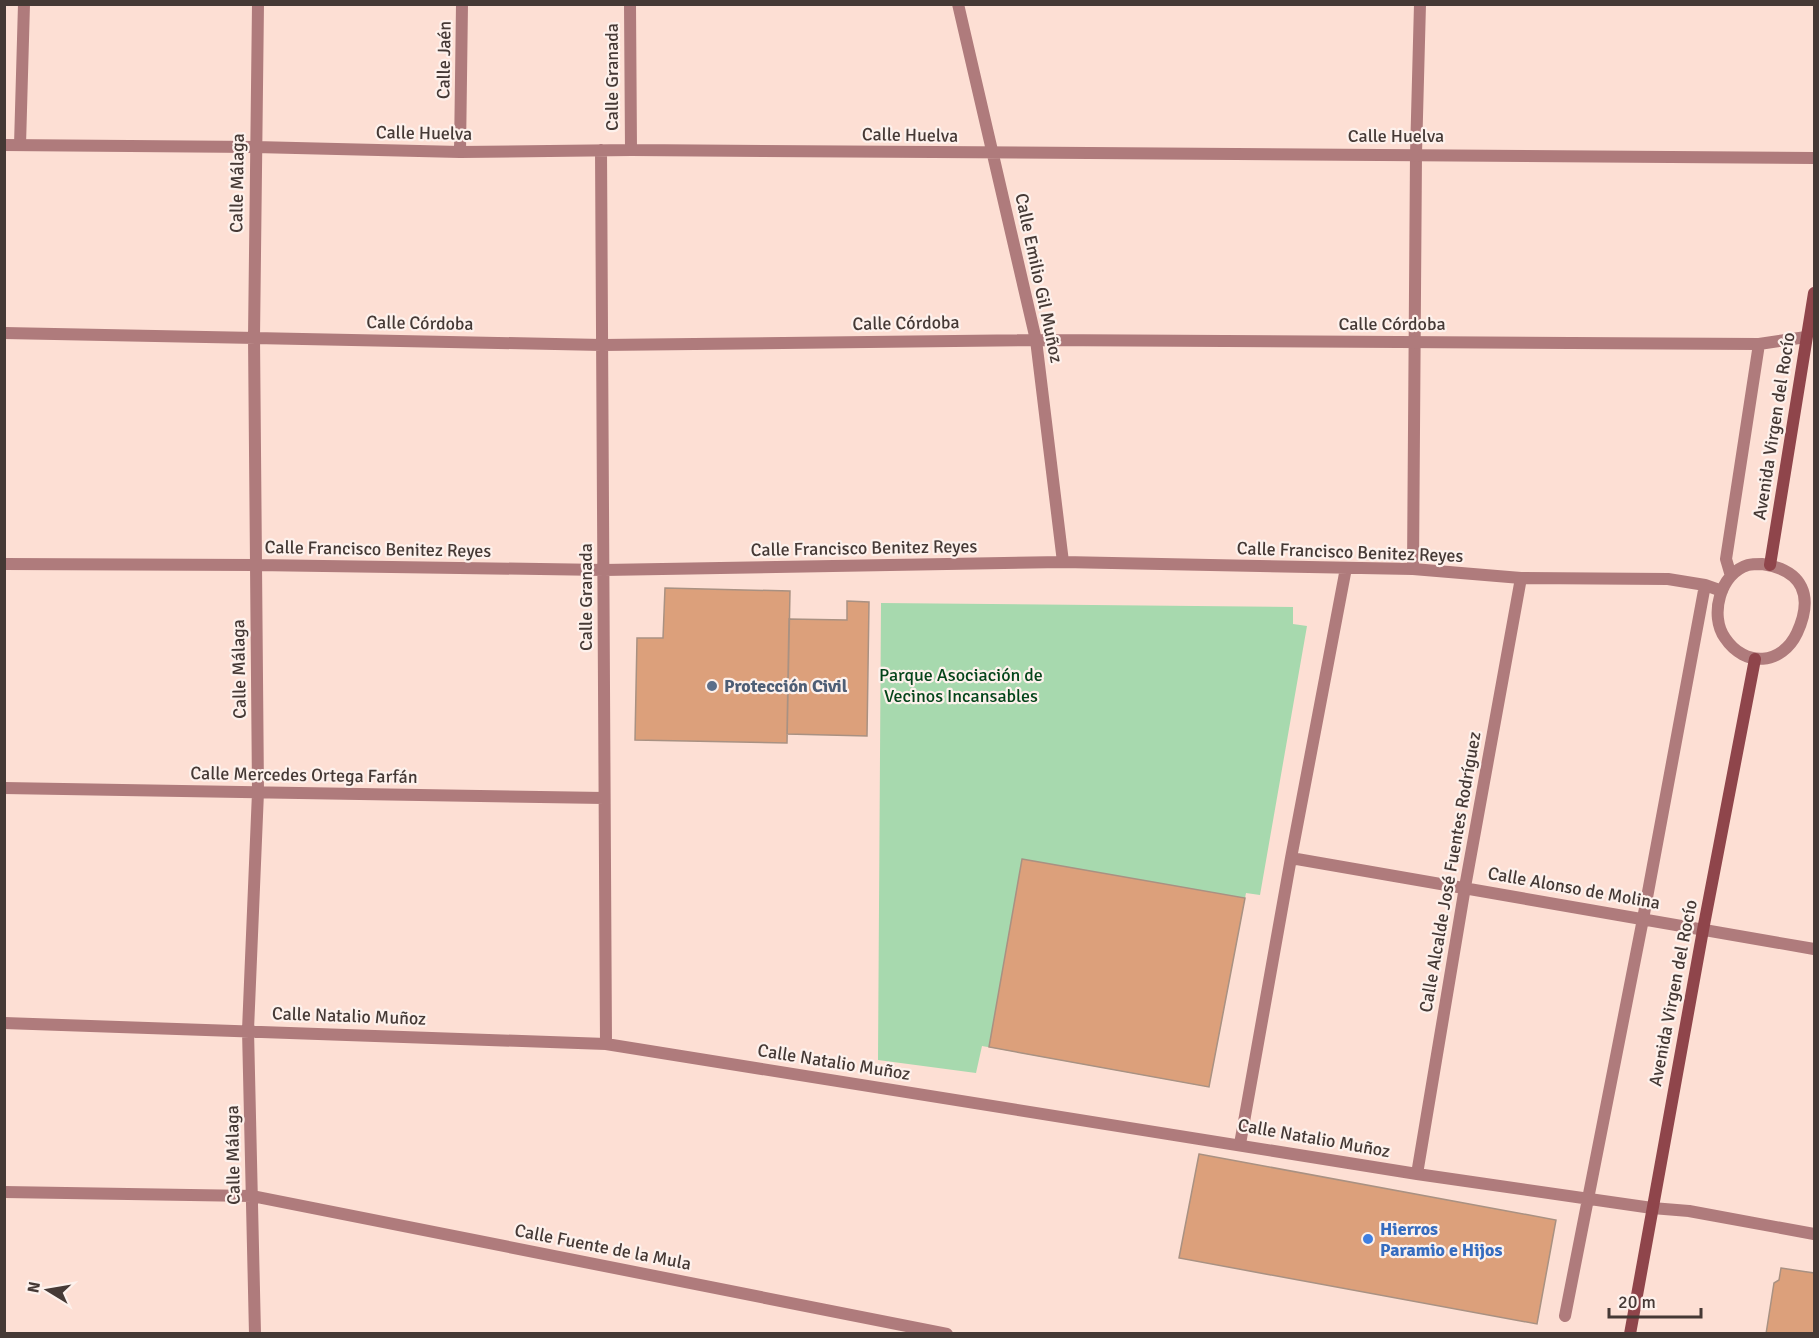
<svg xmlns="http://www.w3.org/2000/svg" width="1819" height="1338" font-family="Signika,sans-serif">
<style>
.green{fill:#a7d9ae}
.building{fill:#dca07b;stroke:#a99182;stroke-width:1.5}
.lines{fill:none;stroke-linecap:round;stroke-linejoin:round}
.lane{stroke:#af7b7c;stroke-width:12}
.street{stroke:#af7b7c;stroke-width:12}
.secondary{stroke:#8f454b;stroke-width:12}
.service-dot{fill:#5c6f8a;stroke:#fdf1ec;stroke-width:2}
.shop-dot{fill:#3f7fe0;stroke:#fdf1ec;stroke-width:2}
.labels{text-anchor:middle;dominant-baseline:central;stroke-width:4.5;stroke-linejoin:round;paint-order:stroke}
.street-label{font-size:18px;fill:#453935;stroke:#fdf1ec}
.park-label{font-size:18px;fill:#034419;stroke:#fdf1ec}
.service-label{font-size:18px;font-weight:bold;fill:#4e5e75;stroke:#fdf1ec;text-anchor:start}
.shop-label{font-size:18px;font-weight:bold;fill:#366cbe;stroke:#fdf1ec;text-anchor:start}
</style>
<rect width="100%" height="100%" fill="#fddfd4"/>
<!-- green -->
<path class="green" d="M881 603 1293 607V624L1307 626 1260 895 1246 893 1209 1087 982 1046 976 1073 878 1060Z"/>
<!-- building -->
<path class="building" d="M665 588 790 591 787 743 635 740 637 638H663Z
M847 601 869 602 867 736 787 734 789 619 847 620Z
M1022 859 1245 898 1209 1087 989 1047Z
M1199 1154 1556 1220 1537 1324 1179 1258Z
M1781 1268 1814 1273V1334H1766L1774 1283 1779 1280Z"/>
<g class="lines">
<!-- lane -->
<path class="lane" d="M20 145 24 4
M1413 569 1416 154 1420 4"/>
<!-- street -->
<path class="street" d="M630 4 631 150
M958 4 1036 340 1063 562
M4 145 255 147 460 152 631 150 1814 158
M601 150 606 1044
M460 152 462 4
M4 333 602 345 1036 340 1759 344 1806 337
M4 564 256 565 604 570 1063 562 1413 569 1521 578 1668 579 1705 585 1722 591
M1762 564C1803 570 1814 596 1797 633 1782 665 1745 668 1725 638 1709 616 1720 573 1748 565 1752 564 1758 564 1762 564Z
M1731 576 1726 559 1759 344
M4 788 604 798
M1291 858 1814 949
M4 1023 606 1044 1417 1174 1652 1208 1689 1211 1814 1234
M1240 1144 1291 858 1346 568
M1417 1174 1465 887 1521 578
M4 1192 252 1196 947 1334
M1565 1316 1643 919 1705 585
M255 1334 248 1030 258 792 254 337 258 4"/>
<!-- secondary -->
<path class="secondary" d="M1770 565 1814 293
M1630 1334 1703 930 1755 659"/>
</g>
<!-- markers -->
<circle class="service-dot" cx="712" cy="686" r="6"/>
<circle class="shop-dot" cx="1368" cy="1239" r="6"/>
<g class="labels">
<!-- street labels -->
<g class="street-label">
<text transform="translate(444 60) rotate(-89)">Calle Jaén</text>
<text transform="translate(612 77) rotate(-90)">Calle Granada</text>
<text transform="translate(424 133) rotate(1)">Calle Huelva</text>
<text transform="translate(910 135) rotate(1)">Calle Huelva</text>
<text x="1396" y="136">Calle Huelva</text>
<text transform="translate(237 183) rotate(-89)">Calle Málaga</text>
<text transform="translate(1039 278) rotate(78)">Calle Emilio Gil Muñoz</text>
<text transform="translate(420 323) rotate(1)">Calle Córdoba</text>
<text transform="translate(906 323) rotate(-1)">Calle Córdoba</text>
<text x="1392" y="324">Calle Córdoba</text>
<text transform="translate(1774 426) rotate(-81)">Avenida Virgen del Rocío</text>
<text transform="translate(864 548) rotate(-1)">Calle Francisco Benitez Reyes</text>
<text transform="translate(378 549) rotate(1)">Calle Francisco Benitez Reyes</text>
<text transform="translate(1350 552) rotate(2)">Calle Francisco Benitez Reyes</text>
<text transform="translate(586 597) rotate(-90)">Calle Granada</text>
<text transform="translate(239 669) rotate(-91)">Calle Málaga</text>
<text transform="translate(304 775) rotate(1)">Calle Mercedes Ortega Farfán</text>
<text transform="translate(1450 872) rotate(-80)">Calle Alcalde José Fuentes Rodríguez</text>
<text transform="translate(1574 888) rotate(10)">Calle Alonso de Molina</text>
<text transform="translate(1673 993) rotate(-79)">Avenida Virgen del Rocío</text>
<text transform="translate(349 1016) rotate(2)">Calle Natalio Muñoz</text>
<text transform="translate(834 1062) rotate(9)">Calle Natalio Muñoz</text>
<text transform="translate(1314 1138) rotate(10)">Calle Natalio Muñoz</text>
<text transform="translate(233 1155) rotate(-91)">Calle Málaga</text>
<text transform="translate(603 1247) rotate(11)">Calle Fuente de la Mula</text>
</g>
<!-- park labels -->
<g class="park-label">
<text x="961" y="675">Parque Asociación de<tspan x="961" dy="21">Vecinos Incansables</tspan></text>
</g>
<!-- service labels -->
<g class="service-label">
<text x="724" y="686">Protección Civil</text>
</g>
<!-- shop labels -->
<g class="shop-label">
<text x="1380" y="1229">Hierros<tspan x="1380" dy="21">Paramio e Hijos</tspan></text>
</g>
</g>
<!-- border -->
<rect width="1819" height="1338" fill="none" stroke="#453935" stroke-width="12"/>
<!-- north arrow -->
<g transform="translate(48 1290) rotate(281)" stroke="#fdf1ec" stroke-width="4.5" paint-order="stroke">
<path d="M0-4.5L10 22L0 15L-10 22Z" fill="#453935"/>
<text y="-9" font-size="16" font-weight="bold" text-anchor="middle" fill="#453935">N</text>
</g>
<!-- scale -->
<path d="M1609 1308v9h92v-9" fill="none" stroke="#453935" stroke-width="3"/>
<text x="1618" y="1308" font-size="18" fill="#453935" stroke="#fdf1ec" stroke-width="4.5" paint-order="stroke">20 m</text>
</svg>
